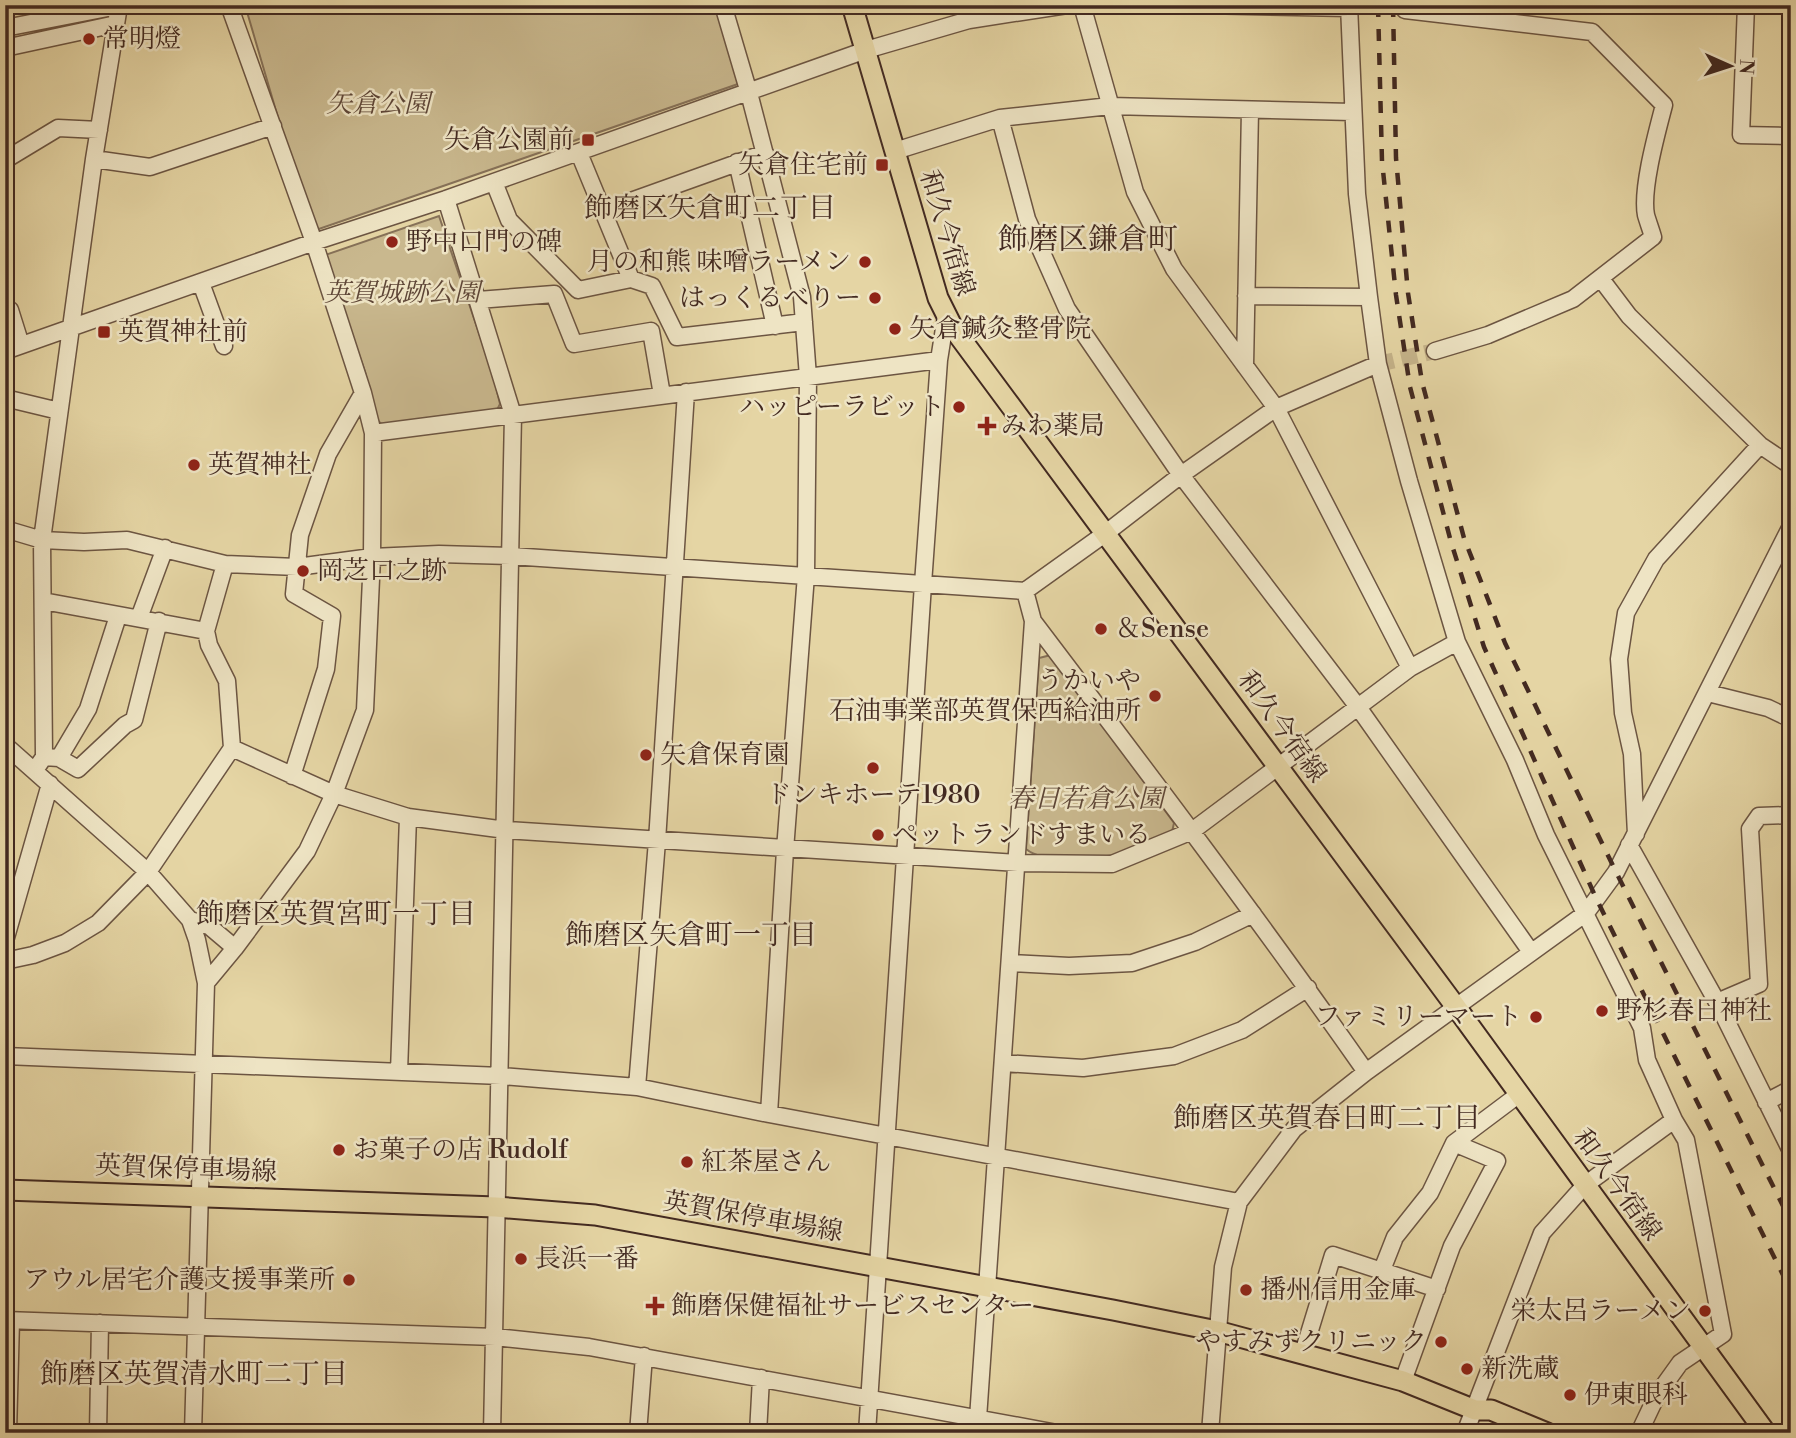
<svg xmlns="http://www.w3.org/2000/svg" width="1796" height="1438" font-family="'Libre Bodoni','Noto Serif JP',serif">
<style>
.green{fill:#c9b88e;stroke:#867158;stroke-width:2}
.lines{fill:none;stroke-linecap:round;stroke-linejoin:round}
.minor-tunnel{stroke:#c5b38a;stroke-width:16;stroke-dasharray:16 8;stroke-linecap:butt}
.minor-casing{stroke:#6c5542;stroke-width:19}
.major-casing{stroke:#432a21;stroke-width:23}
.minor{stroke:#eee4c4;stroke-width:16}
.major{stroke:#e5d5a4;stroke-width:19}
.rail{stroke:#432a21;stroke-width:4.5;stroke-dasharray:12 12;stroke-linecap:butt}
.poi-dot{fill:#8f2418;stroke:#eee4c4;stroke-width:2.5}
.labels{text-anchor:middle;dominant-baseline:central;stroke-width:5;stroke-linejoin:round;paint-order:stroke}
.poi-label{font-size:26px;fill:#432a21;stroke:#eee4c4;text-anchor:start}
.park-label{font-size:26px;font-style:italic;fill:#5e4637;stroke:#eee4c4}
.street-label{font-size:26px;fill:#432a21;stroke:#eee4c4}
.neighbourhood-label{font-size:28px;fill:#432a21;stroke:#eee4c4}
.quarter-label{font-size:30px;fill:#432a21;stroke:#eee4c4}
</style>
<rect width="100%" height="100%" fill="#e5d5a4"/>
<filter id="stains"><feTurbulence type="fractalNoise" baseFrequency=".00286" numOctaves="4"/><feColorMatrix values="0 0 0 0 .2 0 0 0 0 .09 0 0 0 0 .02 0 0 0 .5 -.17"/></filter>
<radialGradient id="worn" r=".72"><stop offset=".6" stop-color="#630" stop-opacity="0"/><stop offset="1" stop-color="#630" stop-opacity=".3"/></radialGradient>
<!-- green -->
<path class="green" d="M245 5H715L738 84 316 230 279 121Z
M439 216 493 374 500 404 497 410 383 425 377 420 365 372 325 255Z
M1051 655 1174 823 1172 832C1160 837 1149 844 1137 849 1113 858 1046 866 1026 849L1039 658Z"/>
<g class="lines">
<!-- minor-tunnel -->
<path class="minor-tunnel" d="M1378 364 1435 351"/>
<defs>
<path id="minor" d="M723 5 749 93 802 297 808 377 806 575 785 850 769 1114
M1082 5 1135 192 1174 269 1276 408 1410 668
M1202 5 1349 8
M1349 5 1357 194 1369 297 1378 364 1409 481 1457 642 1515 760 1546 835 1642 1028 1647 1060 1674 1120 1686 1140 1723 1334 1680 1363 1657 1395 1639 1433
M1746 5 1741 135 1791 136
M1405 10 1592 32 1664 105C1657 132 1641 189 1646 215 1648 222 1651 230 1653 237L1573 299 1488 335 1435 351
M5 28 123 5
M5 48 116 24
M1000 118 1027 219 1067 309 1181 475 1358 707 1531 952
M895 151 1000 118 1110 106 1352 112
M579 153 631 279 652 286 677 337 804 322
M94 159 150 167 273 126
M5 160 58 128 99 130
M737 162 775 326
M494 182 509 220 578 290 631 279
M446 199 513 415 492 1433
M603 211 765 153
M1601 279 1629 316 1760 445 1791 466
M201 283 224 346
M1246 296 1369 297
M478 300 554 294 574 344 651 331 662 395
M5 309 10 310 21 345
M5 351 314 242 446 199 866 50 969 20 1067 5
M1245 366 1250 110
M5 398 59 411
M373 433 939 360
M5 529 42 540 84 542 127 540 225 564 297 567 372 557 439 554 511 556 1025 591 1106 533 1181 475 1276 408 1378 364
M1025 591 1033 621C1146 770 1259 919 1366 1072
M43 601 206 631
M139 618 165 548
M1708 693 1768 708 1791 719
M5 745 148 872 190 920 209 926 235 948
M232 748 334 794 408 817 506 830 1018 863 1112 864 1192 831 1410 668 1457 642
M44 757 59 758 78 769 125 725 134 720 159 621
M59 758 88 709 118 616
M35 770 44 757 42 540 94 159 119 6
M292 776 326 669 332 616 294 594 300 535 328 454 363 393
M1636 834 1632 754 1623 713 1619 659 1626 613 1656 559 1760 445
M1629 845 1717 1002 1791 1151
M190 920 197 940 206 983
M5 941 50 784
M5 961 33 955 65 943 98 923 148 872 232 748 227 681 209 645 206 631 225 564
M1011 963 1069 966 1132 963 1195 942 1253 914
M1717 1002 1759 984 1750 829 1759 816 1791 815
M5 1056 501 1076 637 1087 769 1114 1239 1202
M1003 1063 1083 1068 1174 1056 1242 1030 1308 988
M399 1072 408 817
M637 1087 657 841 686 392
M1766 1102 1791 1089
M1382 1270 1395 1237 1430 1193 1454 1143 1518 1095
M5 1320 495 1337 589 1347 1057 1433
M1303 1353 1333 1255 1437 1289
M1403 1381 1452 1246 1497 1161 1454 1143
M8 1433 11 1320
M98 1433 100 1323
M193 1433 206 983 235 948 307 851 334 794 365 710 372 557 373 433 363 393 314 242 229 5
M638 1433 644 1356
M758 1433 761 1378
M867 1433 923 584 939 360 946 316
M977 1433 1033 621
M1210 1433 1223 1267 1239 1202 1294 1129 1366 1072 1586 913 1616 872 1791 526
M1465 1433 1542 1233 1585 1185 1674 1120"/>
<path id="major" d="M852 5 938 298 953 328 1456 1007 1766 1433
M5 1190 496 1207 595 1215 1113 1310 1217 1331 1403 1381 1475 1410H1491L1547 1433"/>
</defs>
<!-- minor casing -->
<use href="#minor" class="minor-casing"/>
<!-- major casing -->
<use href="#major" class="major-casing"/>
<!-- minor -->
<use href="#minor" class="minor"/>
<!-- major -->
<use href="#major" class="major"/>
<!-- rail -->
<path class="rail" d="M1378 5 1382 161 1396 295 1410 387 1451 542 1484 647 1596 898 1791 1291
M1393 5 1396 158 1408 293 1422 382 1464 538 1505 643 1616 872 1791 1222"/>
</g>
<!-- markers -->
<g class="poi-dot">
<circle cx="89" cy="39" r="7"/>
<rect x="581" y="133" width="14" height="14" rx="3.5"/>
<rect x="875" y="158" width="14" height="14" rx="3.5"/>
<circle cx="392" cy="242" r="7"/>
<circle cx="865" cy="262" r="7"/>
<circle cx="875" cy="298" r="7"/>
<circle cx="895" cy="329" r="7"/>
<rect x="97" y="325" width="14" height="14" rx="3.5"/>
<circle cx="959" cy="407" r="7"/>
<path d="M983.5 415.5h7v7h7v7h-7v7h-7v-7h-7v-7h7z"/>
<circle cx="194" cy="465" r="7"/>
<circle cx="303" cy="571" r="7"/>
<circle cx="1101" cy="629" r="7"/>
<circle cx="1155" cy="696" r="7"/>
<circle cx="646" cy="755" r="7"/>
<circle cx="873" cy="768" r="7"/>
<circle cx="878" cy="835" r="7"/>
<circle cx="1602" cy="1011" r="7"/>
<circle cx="1536" cy="1017" r="7"/>
<circle cx="339" cy="1150" r="7"/>
<circle cx="687" cy="1162" r="7"/>
<circle cx="521" cy="1259" r="7"/>
<circle cx="349" cy="1280" r="7"/>
<circle cx="1246" cy="1290" r="7"/>
<path d="M651.5 1295.5h7v7h7v7h-7v7h-7v-7h-7v-7h7z"/>
<circle cx="1705" cy="1311" r="7"/>
<circle cx="1441" cy="1342" r="7"/>
<circle cx="1467" cy="1369" r="7"/>
<circle cx="1570" cy="1395" r="7"/>
</g>
<g class="labels">
<!-- poi labels -->
<g class="poi-label">
<text x="103" y="39">常明燈</text>
<text x="574" y="140" text-anchor="end">矢倉公園前</text>
<text x="868" y="165" text-anchor="end">矢倉住宅前</text>
<text x="406" y="242">野中口門の碑</text>
<text x="851" y="262" text-anchor="end">月の和熊 味噌ラーメン</text>
<text x="861" y="298" text-anchor="end">はっくるべりー</text>
<text x="909" y="329">矢倉鍼灸整骨院</text>
<text x="118" y="332">英賀神社前</text>
<text x="945" y="407" text-anchor="end">ハッピーラビット</text>
<text x="1001" y="426">みわ薬局</text>
<text x="208" y="465">英賀神社</text>
<text x="317" y="571">岡芝口之跡</text>
<text x="1115" y="629">＆Sense</text>
<text x="1141" y="681" text-anchor="end">うかいや<tspan x="1141" dy="30">石油事業部英賀保西給油所</tspan></text>
<text x="660" y="755">矢倉保育園</text>
<text x="873" y="795" text-anchor="middle">ドンキホーテ1980</text>
<text x="892" y="835">ペットランドすまいる</text>
<text x="1616" y="1011">野杉春日神社</text>
<text x="1522" y="1017" text-anchor="end">ファミリーマート</text>
<text x="353" y="1150">お菓子の店 Rudolf</text>
<text x="701" y="1162">紅茶屋さん</text>
<text x="535" y="1259">長浜一番</text>
<text x="335" y="1280" text-anchor="end">アウル居宅介護支援事業所</text>
<text x="1260" y="1290">播州信用金庫</text>
<text x="671" y="1306">飾磨保健福祉サービスセンター</text>
<text x="1691" y="1311" text-anchor="end">栄太呂ラーメン</text>
<text x="1427" y="1342" text-anchor="end">やすみずクリニック</text>
<text x="1481" y="1369">新洗蔵</text>
<text x="1584" y="1395">伊東眼科</text>
</g>
<!-- park labels -->
<g class="park-label">
<text x="378" y="104">矢倉公園</text>
<text x="402" y="293">英賀城跡公園</text>
<text x="1086" y="799">春日若倉公園</text>
</g>
<!-- street labels -->
<g class="street-label">
<text transform="translate(947 233) rotate(73)">和久今宿線</text>
<text transform="translate(1282 727) rotate(54)">和久今宿線</text>
<text transform="translate(186 1169) rotate(2)">英賀保停車場線</text>
<text transform="translate(1617 1185) rotate(54)">和久今宿線</text>
<text transform="translate(753 1217) rotate(10)">英賀保停車場線</text>
</g>
<!-- neighbourhood labels -->
<g class="neighbourhood-label">
<text x="710" y="208">飾磨区矢倉町二丁目</text>
<text x="336" y="914">飾磨区英賀宮町一丁目</text>
<text x="691" y="935">飾磨区矢倉町一丁目</text>
<text x="1327" y="1118">飾磨区英賀春日町二丁目</text>
<text x="194" y="1374">飾磨区英賀清水町二丁目</text>
</g>
<!-- quarter labels -->
<g class="quarter-label">
<text x="1088" y="240">飾磨区鎌倉町</text>
</g>
</g>
<!-- margin -->
<rect width="1796" height="1438" fill="none" stroke="#e5d5a4" stroke-width="28"/>
<rect x="7" y="7" width="1782" height="1424" fill="none" stroke="#432a21" stroke-width="3.5"/>
<rect x="14" y="14" width="1768" height="1410" fill="none" stroke="#432a21" stroke-width="2"/>
<!-- north arrow -->
<g transform="translate(1730 66) rotate(93)" stroke="#eee4c4" stroke-width="5" paint-order="stroke">
<path d="M0-5L12 26L0 18L-12 26Z" fill="#432a21"/>
<text y="-10" font-size="19" font-weight="bold" text-anchor="middle" fill="#432a21">N</text>
</g>
<rect width="100%" height="100%" filter="url(#stains)"/>
<rect width="100%" height="100%" fill="url(#worn)"/>
</svg>
